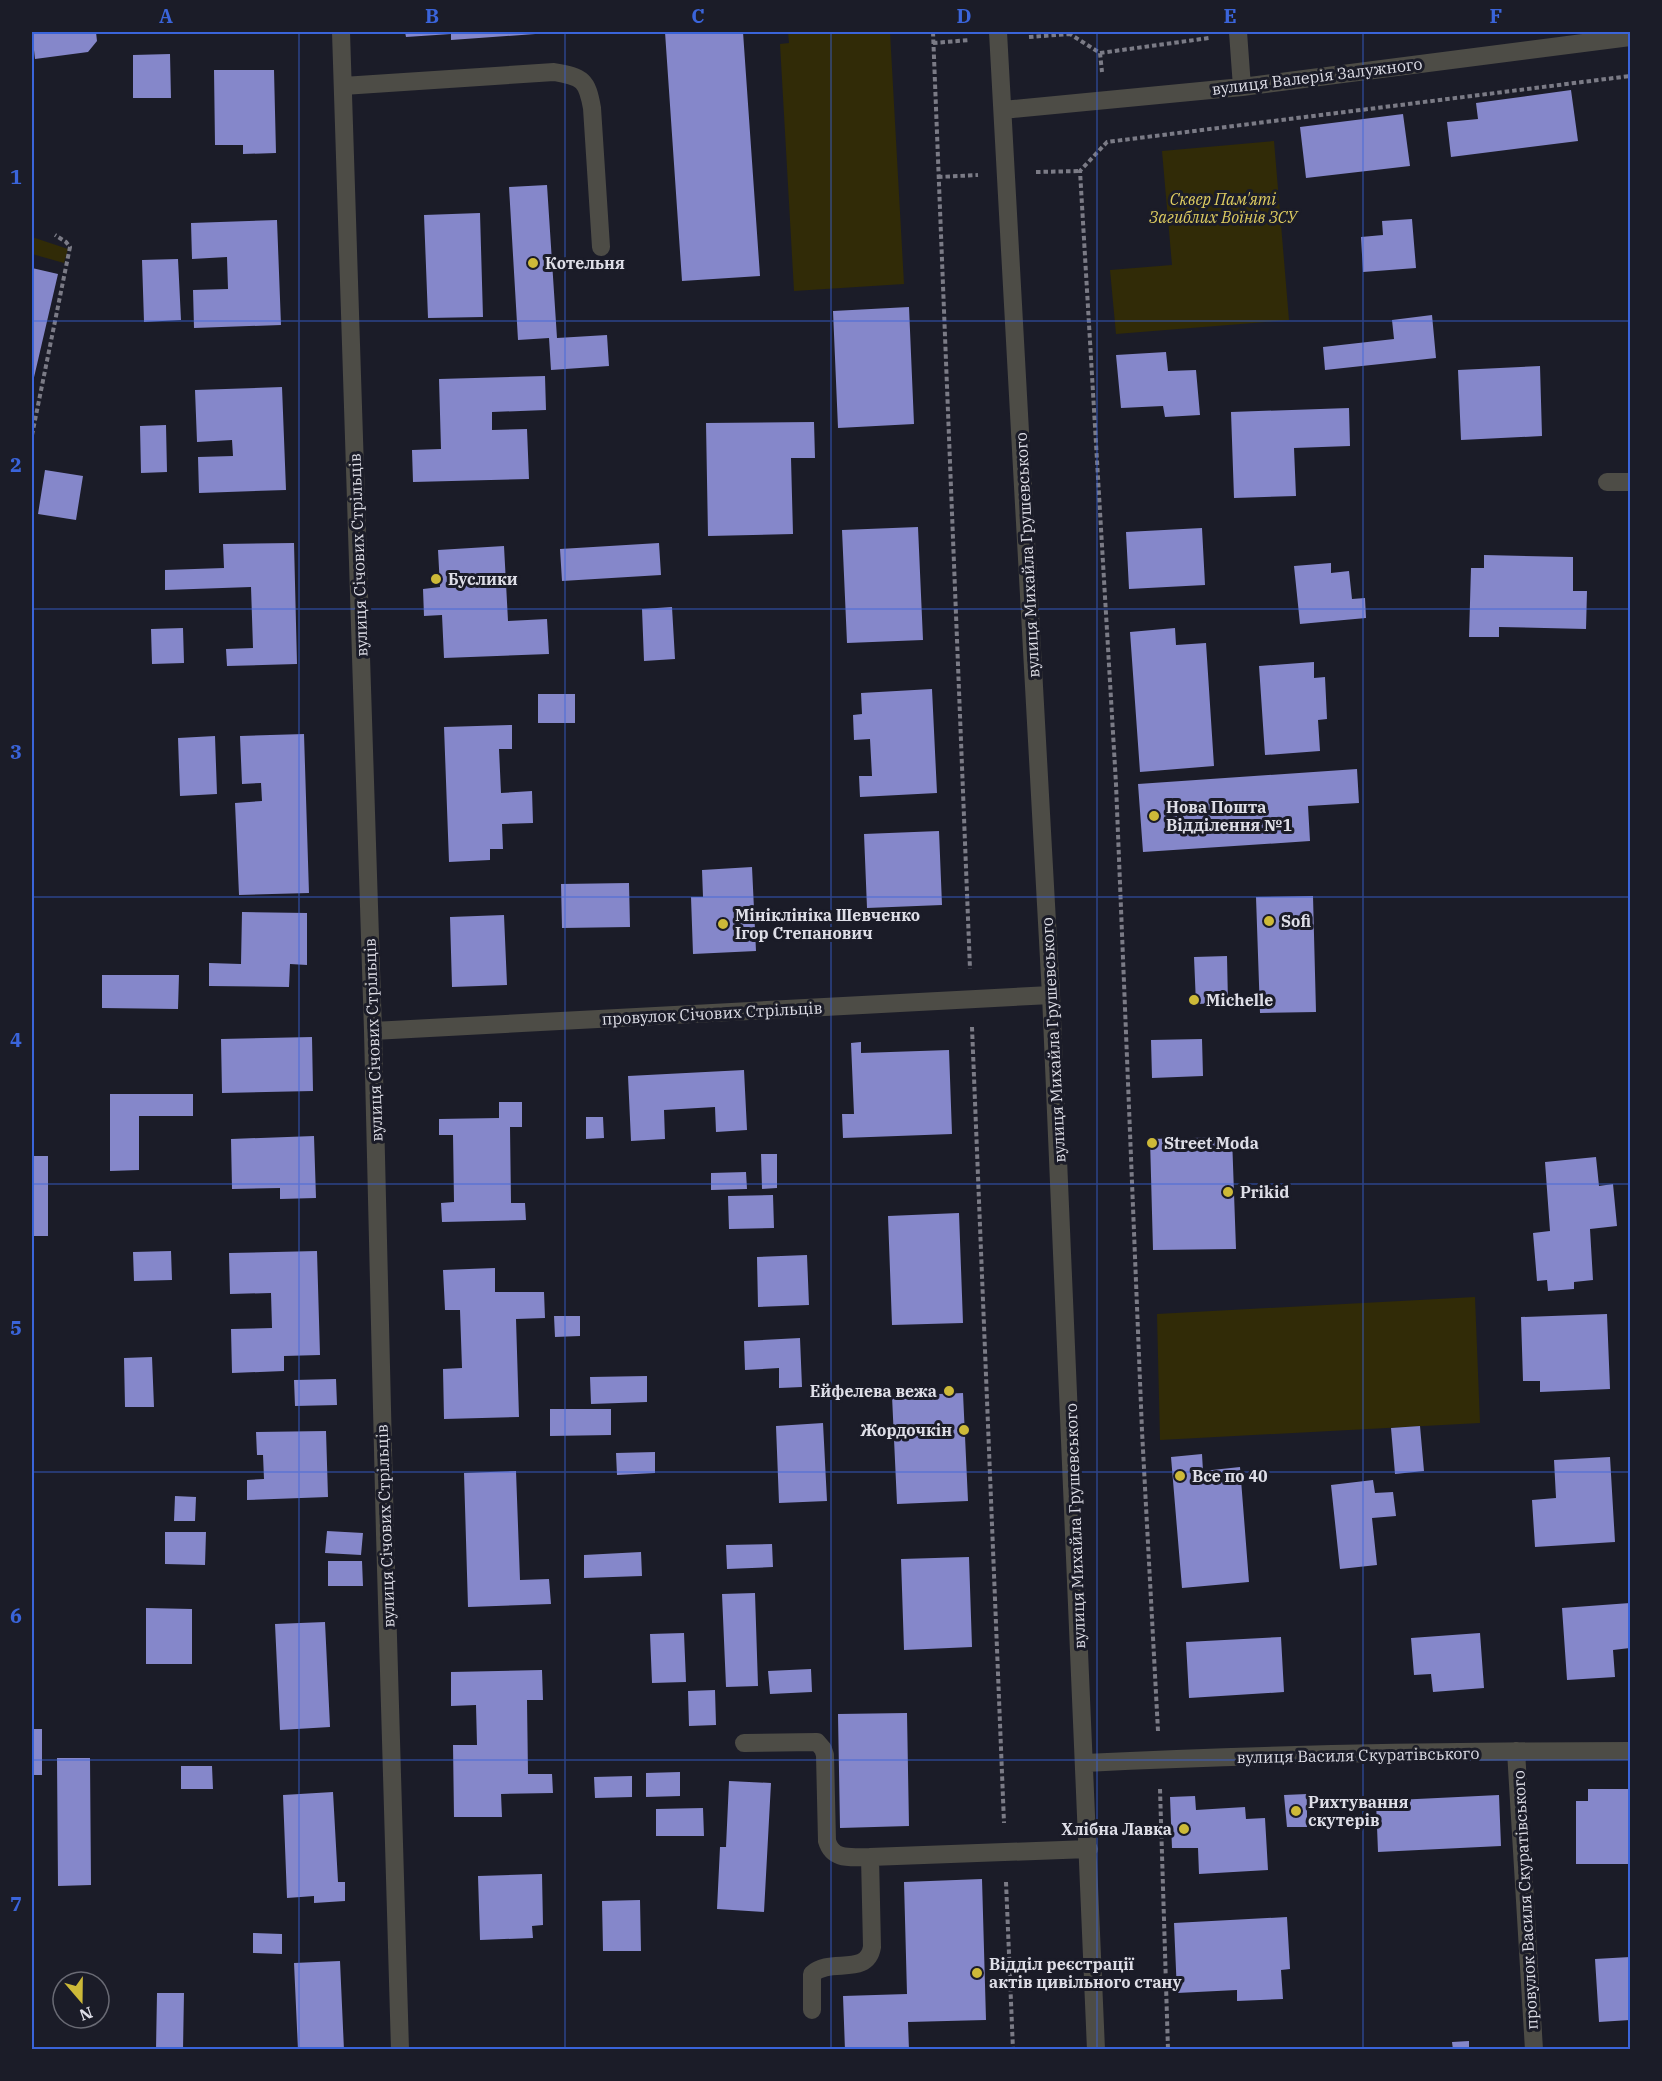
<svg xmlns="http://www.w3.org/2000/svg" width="1662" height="2081" font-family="'IBM Plex Serif',serif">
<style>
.green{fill:#312b07}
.building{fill:#8587ca}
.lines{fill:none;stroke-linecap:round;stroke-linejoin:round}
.path{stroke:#7b7b86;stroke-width:4;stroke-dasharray:4.5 3;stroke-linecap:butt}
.minor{stroke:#4d4c46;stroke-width:18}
.grid{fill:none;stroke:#3a64da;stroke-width:1.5;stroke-opacity:0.55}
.poi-dot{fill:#cdb938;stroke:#1b1c28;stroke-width:2}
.labels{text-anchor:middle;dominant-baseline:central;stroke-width:6;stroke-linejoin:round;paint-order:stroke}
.street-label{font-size:16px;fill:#dedee7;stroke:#1b1c28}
.park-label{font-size:16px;font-style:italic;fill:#dfcd61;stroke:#1b1c28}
.poi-label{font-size:16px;font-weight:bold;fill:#dedee7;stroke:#1b1c28;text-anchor:start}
.neatline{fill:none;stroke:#3a64da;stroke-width:2}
.grid-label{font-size:20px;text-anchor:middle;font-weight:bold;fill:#3a64da}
</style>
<rect width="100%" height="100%" fill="#1b1c28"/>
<!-- green -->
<path class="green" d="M788 32H890L904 284 794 291 780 44 789 43Z
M1274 141 1289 320 1116 334 1110 270 1172 265 1162 151Z
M32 237 68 249 64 263 32 254Z
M1475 1297 1480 1423 1160 1440 1157 1314Z"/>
<!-- building -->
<path class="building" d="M32 32H96L97 41 88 52 35 59Z
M405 32H549V33L451 40V34L406 37Z
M665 32H743L760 276 682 281Z
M170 54 171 98H133V55Z
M214 70H274L276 153 243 154V145H215Z
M1571 90 1578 141 1451 157 1447 122 1478 119 1476 103Z
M1403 114 1410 166 1306 178 1300 127Z
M547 185 557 338 607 335 609 366 551 370 549 338 518 340 509 187Z
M480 213 483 317 428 318 424 215Z
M1412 219 1416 268 1363 272 1361 237 1383 235 1382 221Z
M277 220 281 325 194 328 193 290 228 289 227 257 192 259 191 223Z
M178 259 181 320 144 322 142 260Z
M32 268 58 274 32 386Z
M909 307 914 424 838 428 833 311Z
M1432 315 1436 358 1325 370 1323 347 1394 339 1392 320Z
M1166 352 1168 371 1196 370 1200 415 1165 417 1163 406 1121 408 1116 355Z
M1540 366 1542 436 1461 440 1458 370Z
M545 376 546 410 492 412V430L527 429 529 479 413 482 412 450 441 449 439 379Z
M282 387 286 490 199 493 198 457 233 456 232 440 197 442 195 390Z
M1349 408 1350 446 1294 448 1296 496 1234 498 1231 412Z
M814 422 815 458H791L793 534 708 536 706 423Z
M166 425 167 472 141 473 140 426Z
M45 470 83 476 76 520 38 514Z
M918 527 923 640 847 643 842 530Z
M1202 528 1205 585 1129 589 1126 532Z
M294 543 297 664 227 666 226 649 253 648 251 587 165 590V570L224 568 223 544Z
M659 543 661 575 562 581 560 549Z
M504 546 508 621 547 619 549 654 444 658 442 615 424 616 423 589 440 587 438 550Z
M1484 555 1573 557V591H1587L1586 629 1499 627V637H1469L1471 568H1484Z
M1331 563V573L1349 571 1352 599 1365 598 1366 618 1300 624 1294 566Z
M672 607 675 659 644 661 642 609Z
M183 628 184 663 152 664 151 629Z
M1175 628 1176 645 1206 643 1214 766 1140 772 1130 632Z
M1314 662V678L1325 677 1327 719 1318 720 1320 751 1265 755 1259 666Z
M932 689 937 793 860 797 859 776H872L870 739 854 740 853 715 862 714 861 693Z
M538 694H575V723H538Z
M512 725V749H499L501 793 532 791 533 823 502 824 503 849H490V860L449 862 444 727Z
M304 734 309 893 239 895 235 803 262 801 261 783 242 784 240 736Z
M215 736 217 794 180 796 178 738Z
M1357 769 1359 803 1308 806 1310 841 1143 852 1138 784Z
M939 831 942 905 867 908 864 834Z
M752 867 756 951 693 954 691 897H703L702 870Z
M629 883 630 927 562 928 561 884Z
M1313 896 1316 1012 1260 1013 1256 897Z
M242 912 307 913V965L290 964 289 987 209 986V963L241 964Z
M504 915 507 985 452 987 450 917Z
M1227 956 1228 1003 1196 1004 1194 957Z
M102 975H179L178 1009 102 1008Z
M312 1037 313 1091 222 1093 221 1039Z
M1202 1039 1203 1076 1152 1078 1151 1040Z
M861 1042V1053L949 1050 952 1134 843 1138 842 1114H854L851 1043Z
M744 1070 747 1130 716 1132 715 1107 664 1110 665 1139 631 1141 628 1076Z
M110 1094H193V1116H139V1170L110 1171Z
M499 1102H522V1127H510L511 1203H525L526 1220 442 1222 441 1203 454 1202 453 1135H439V1119L499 1118Z
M586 1117H603L604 1138 586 1139Z
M314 1136 316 1198 280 1199V1188L232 1189 231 1139Z
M1232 1137 1236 1249 1153 1250 1150 1139Z
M761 1154H777V1188L762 1189Z
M32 1156H48V1236H32Z
M1596 1157 1599 1186 1613 1184 1617 1226 1590 1229 1593 1280 1574 1282V1289L1548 1291 1547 1280 1537 1281 1533 1233 1550 1231 1545 1162Z
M746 1172 747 1189 711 1190V1173Z
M773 1195 774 1228 729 1229 728 1196Z
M959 1213 963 1323 892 1325 888 1216Z
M171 1251 172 1280 134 1281 133 1252Z
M317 1251 320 1355 284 1356V1371L232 1373 231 1329 272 1328 271 1293 230 1294 229 1253Z
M807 1255 809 1305 758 1307 757 1257Z
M495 1268V1292H544L545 1318 516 1319 519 1417 444 1419 443 1369 462 1368 460 1310H445L443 1270Z
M1607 1314 1610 1389 1540 1392V1381H1523L1521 1317Z
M554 1316H580V1336L555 1337Z
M800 1338 802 1387 779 1388V1368L745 1370 744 1341Z
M152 1357 154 1407H125L124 1358Z
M647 1376V1402L591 1404 590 1377Z
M336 1379 337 1405 295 1406 294 1380Z
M963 1393 968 1501 897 1504 892 1396Z
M550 1409H611V1435L550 1436Z
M823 1423 827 1501 779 1503 776 1426Z
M1420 1426 1424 1471 1395 1474 1391 1428Z
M326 1431 328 1497 247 1500V1480L264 1479 263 1455H257L256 1432Z
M655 1452V1473L617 1475 616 1453Z
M1202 1454 1203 1471 1240 1467 1249 1582 1182 1588 1171 1457Z
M1610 1457 1615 1542 1535 1547 1532 1500 1556 1498 1554 1460Z
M516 1471 520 1580 549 1579 551 1604 468 1607 464 1473Z
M1373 1480 1375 1493 1393 1492 1396 1516 1372 1518 1377 1565 1340 1569 1331 1485Z
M175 1496 196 1497 195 1521H174Z
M327 1531 363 1533 361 1555 325 1553Z
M165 1532H206L205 1565 165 1564Z
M772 1544 773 1567 727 1569 726 1545Z
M641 1552 642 1576 584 1578V1555Z
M969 1557 972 1647 904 1650 901 1559Z
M328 1561H362L363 1586H328Z
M755 1593 758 1686 726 1687 722 1594Z
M1630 1603V1648L1613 1650 1615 1677 1567 1680 1562 1608Z
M146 1608 192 1609V1664H146Z
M325 1622 330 1727 280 1730 275 1624Z
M684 1633 686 1682 652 1683 650 1634Z
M1480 1633 1484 1688 1433 1692 1431 1674 1414 1675 1411 1638Z
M1281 1637 1284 1692 1189 1698 1186 1642Z
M811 1669 812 1692 770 1694 768 1671Z
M542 1670 543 1700H527L528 1774H552L553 1793 501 1794 502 1817H454L453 1745H477L476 1705 451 1706V1672Z
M715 1690 716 1725 689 1726 688 1691Z
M907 1713 909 1826 840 1828 838 1714Z
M32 1729H42V1775H32Z
M57 1758H90L91 1885 58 1886Z
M181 1766H212L213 1789H181Z
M680 1772V1796L646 1797V1773Z
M632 1776V1797L595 1798 594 1777Z
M729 1781 771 1783 764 1912 717 1909 720 1847H726Z
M1588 1789H1630V1864H1576V1801H1588Z
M333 1792 338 1882H345V1901L314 1903V1896L287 1898 283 1795Z
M1307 1794V1827H1287L1284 1795Z
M1499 1795 1501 1846 1378 1852 1376 1801Z
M1195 1796 1196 1810 1245 1807 1246 1819 1265 1818 1268 1870 1199 1874 1198 1848H1172L1170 1797Z
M703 1808 704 1836H656V1809Z
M542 1874 543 1925 532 1926 533 1938 480 1940 478 1876Z
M982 1879 986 2020 908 2022 909 2050H845L843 1996 907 1994 904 1882Z
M640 1900 641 1951H603L602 1901Z
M1287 1917 1290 1969 1281 1970 1283 1999 1237 2001V1990L1177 1993 1174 1923Z
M253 1933 282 1934V1954L253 1953Z
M1630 1957V2020L1599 2022 1595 1959Z
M340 1961 344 2050H298L294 1963Z
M157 1993H184L183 2050H156Z
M1469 2041V2050H1453L1452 2042Z"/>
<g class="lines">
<!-- path -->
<path class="path" d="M933 32 970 969
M1070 32V34L1100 53 1209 38
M1029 37 1070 34
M933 43 970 40
M1100 53 1102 72
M1036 172 1080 171
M938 177 978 175
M32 435 70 247 66 242 55 235
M972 1027 1004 1823
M1158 1731 1142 1431 1116 784 1080 171 1107 142 1630 76
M1160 1789 1168 2050
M1006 1882 1013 2050"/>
<!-- minor -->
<path class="minor" d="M341 32 373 1031 385 1534 400 2050
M998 32 1051 995 1096 2050
M1238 32 1242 87
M343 86 554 72C583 77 587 80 592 108L601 247
M1003 110 1242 87 1630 37
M1607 482H1630
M373 1031 1051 995
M744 1743 817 1742 823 1749 825 1755 827 1841C833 1861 851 1857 870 1857
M1516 1751 1534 2050
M1085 1763C1266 1754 1449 1751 1630 1751
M812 2010V1974C830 1957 867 1977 872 1947L870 1857 1089 1849"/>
</g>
<!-- grid -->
<path class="grid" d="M299 32V2050M565 32V2050M831 32V2050M1097 32V2050M1363 32V2050M32 321H1630M32 609H1630M32 897H1630M32 1184H1630M32 1472H1630M32 1760H1630"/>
<!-- markers -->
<g class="poi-dot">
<circle cx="533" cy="263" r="6"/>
<circle cx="436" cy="579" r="6"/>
<circle cx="1154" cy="816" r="6"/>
<circle cx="1269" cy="921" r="6"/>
<circle cx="723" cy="924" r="6"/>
<circle cx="1194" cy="1000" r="6"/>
<circle cx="1152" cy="1143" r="6"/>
<circle cx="1228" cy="1192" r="6"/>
<circle cx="949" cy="1391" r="6"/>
<circle cx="964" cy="1430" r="6"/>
<circle cx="1180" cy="1476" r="6"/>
<circle cx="1296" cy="1811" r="6"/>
<circle cx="1184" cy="1829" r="6"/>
<circle cx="977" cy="1973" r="6"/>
</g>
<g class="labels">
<!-- street labels -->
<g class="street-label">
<text transform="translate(1317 76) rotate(-7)">вулиця Валерія Залужного</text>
<text transform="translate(358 555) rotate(-92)">вулиця Січових Стрільців</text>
<text transform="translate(1027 555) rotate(-93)">вулиця Михайла Грушевського</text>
<text transform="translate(712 1013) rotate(-3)">провулок Січових Стрільців</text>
<text transform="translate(373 1040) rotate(-92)">вулиця Січових Стрільців</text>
<text transform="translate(1053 1040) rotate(-93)">вулиця Михайла Грушевського</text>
<text transform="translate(385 1526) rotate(-92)">вулиця Січових Стрільців</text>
<text transform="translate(1075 1526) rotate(-92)">вулиця Михайла Грушевського</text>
<text transform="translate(1358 1755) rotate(-1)">вулиця Василя Скуратівського</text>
<text transform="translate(1525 1900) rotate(-93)">провулок Василя Скуратівського</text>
</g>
<!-- park labels -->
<g class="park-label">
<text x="1223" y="199">Сквер Пам'яті<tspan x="1223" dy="18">Загиблих Воїнів ЗСУ</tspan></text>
</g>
<!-- poi labels -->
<g class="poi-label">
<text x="545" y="263">Котельня</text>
<text x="448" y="579">Буслики</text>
<text x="1166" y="807">Нова Пошта<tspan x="1166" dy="18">Відділення №1</tspan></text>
<text x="735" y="915">Мініклініка Шевченко<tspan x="735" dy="18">Ігор Степанович</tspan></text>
<text x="1281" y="921">Sofi</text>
<text x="1206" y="1000">Michelle</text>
<text x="1164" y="1143">Street Moda</text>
<text x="1240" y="1192">Prikid</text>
<text x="937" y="1391" text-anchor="end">Ейфелева вежа</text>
<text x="952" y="1430" text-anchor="end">Жордочкін</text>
<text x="1192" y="1476">Все по 40</text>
<text x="1308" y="1802">Рихтування<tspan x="1308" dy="18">скутерів</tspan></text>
<text x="1172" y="1829" text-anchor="end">Хлібна Лавка</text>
<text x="989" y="1964">Відділ реєстрації<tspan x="989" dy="18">актів цивільного стану</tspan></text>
</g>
</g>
<!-- border -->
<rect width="1662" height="2081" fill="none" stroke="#1b1c28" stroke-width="66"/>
<!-- north arrow -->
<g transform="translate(81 2000) rotate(160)"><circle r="28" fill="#1b1c28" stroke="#696a74" stroke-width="1.5"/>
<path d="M0-4.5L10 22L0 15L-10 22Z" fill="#cdb938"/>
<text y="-9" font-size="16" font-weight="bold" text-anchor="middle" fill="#dedee7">N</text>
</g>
<rect x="33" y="33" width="1596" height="2015" class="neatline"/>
<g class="grid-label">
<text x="166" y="23">A</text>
<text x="432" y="23">B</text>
<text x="698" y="23">C</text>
<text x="964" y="23">D</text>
<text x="1230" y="23">E</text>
<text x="1496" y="23">F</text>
<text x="16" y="184">1</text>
<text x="16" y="472">2</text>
<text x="16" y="759">3</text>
<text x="16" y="1047">4</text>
<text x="16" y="1335">5</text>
<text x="16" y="1623">6</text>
<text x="16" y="1911">7</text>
</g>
</svg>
